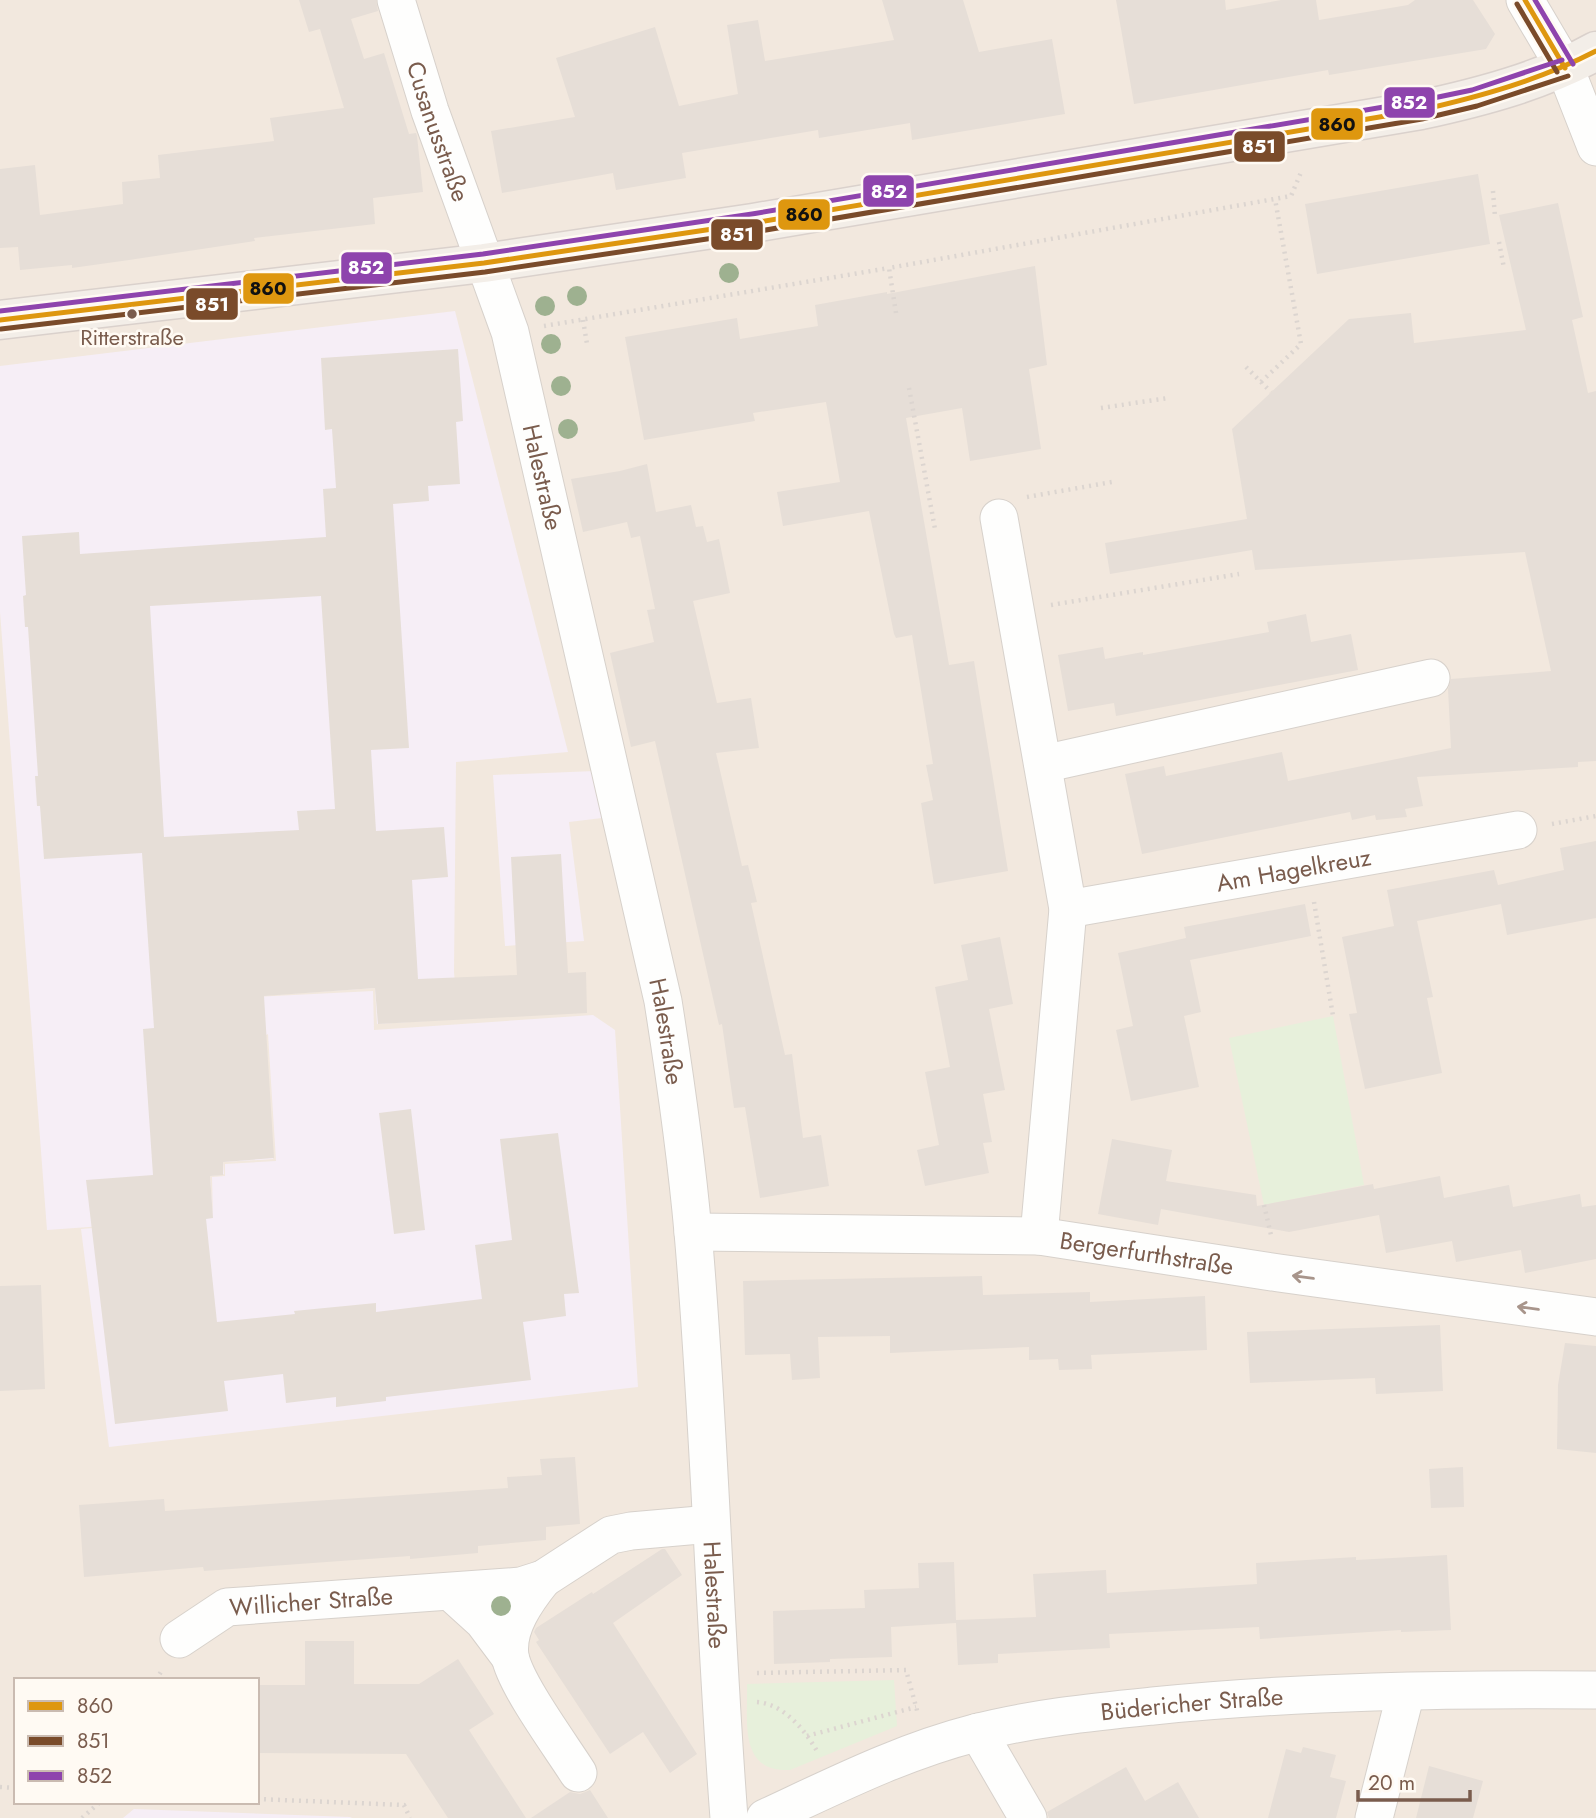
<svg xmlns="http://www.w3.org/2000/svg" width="1596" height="1818" font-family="Jost,sans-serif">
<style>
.residential{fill:#f2e8de;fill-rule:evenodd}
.education{fill:#f6eef6;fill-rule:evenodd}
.green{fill:#e7f0db}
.building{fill:#e6ded7;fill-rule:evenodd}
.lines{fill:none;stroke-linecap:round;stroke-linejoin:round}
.minor-casing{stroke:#d7d1cb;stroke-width:39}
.major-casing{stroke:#dad1cc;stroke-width:41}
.path{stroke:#dcd5d0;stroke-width:4.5;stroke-dasharray:2 5;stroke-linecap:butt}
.minor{stroke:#fefefd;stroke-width:37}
.major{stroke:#f3eee8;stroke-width:38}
.bus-1-casing{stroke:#fffaf3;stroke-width:10}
.bus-2-casing{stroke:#fffaf3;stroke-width:10}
.bus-3-casing{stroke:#fffaf3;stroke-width:10}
.bus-1{stroke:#de970f;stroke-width:5}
.bus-2{stroke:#7a4b2a;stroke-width:5}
.bus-3{stroke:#8e44ad;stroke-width:5}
.tree{fill:#9eb190}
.oneway{stroke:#a8958b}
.bus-dot{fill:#7a5c4d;stroke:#fffaf3;stroke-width:2.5}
.labels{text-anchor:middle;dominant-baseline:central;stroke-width:5;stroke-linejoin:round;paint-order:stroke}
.bus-label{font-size:22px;fill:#7a5c4d;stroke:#fffaf3}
.street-label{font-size:24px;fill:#7a5c4d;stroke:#fffaf3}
.line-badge{stroke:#fffaf3;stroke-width:2.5}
.badge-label{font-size:19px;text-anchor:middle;font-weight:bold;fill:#fff}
.pale-badge-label{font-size:19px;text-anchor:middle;font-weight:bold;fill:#111}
</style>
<rect width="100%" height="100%" fill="#f9f5f0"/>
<!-- residential -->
<path class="residential" d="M0 0H1596V1818H0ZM16 1680H257V1802H16Z"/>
<!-- education -->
<path class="education" d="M455 311 568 752 456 762 454 972 458 1019 377 1024 375 988 213 999 373 991 374 1030 593 1015 615 1030 638 1387 109 1447 81 1229 200 1219 47 1230 0 612V366ZM268 1034 276 1161 225 1164V1176L212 1177 213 1219 210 1176 224 1174 223 1162 273 1159 266 1035Z
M595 771 602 818 569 822 584 941 505 946 493 775Z
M134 1809 350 1817 352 1818H123Z"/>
<!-- green -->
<path class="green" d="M1333 1016 1364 1185 1264 1205 1229 1038Z
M894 1680 897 1726 790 1770C738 1773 748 1720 747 1684Z"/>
<!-- building -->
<path class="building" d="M299 0H376L378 11 351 19 364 59 384 53 409 134 416 133 417 136 423 192 373 198 375 224 254 238 255 241 129 260 72 268V265L20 270 18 247 0 248V169L35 165 40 215 123 204 122 182 160 178 158 155 274 141 270 118 344 108 320 29 309 32Z
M882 0H963L979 52 1052 39 1065 114 912 140 910 123 819 138 818 130 682 153 686 178 616 190 613 173 502 193 491 131 575 117 556 58 655 27 679 106 738 94 727 25 758 20 765 61 894 40Z
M1116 0H1225L1226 10 1281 0H1316L1319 20 1408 5 1415 0H1473L1495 34 1486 49 1329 75 1328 70 1134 104Z
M1478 174 1490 244 1317 274 1305 204Z
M1558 203 1583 317 1572 320 1588 393 1596 391V761L1578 762V767L1417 777 1423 806 1405 809 1407 817 1376 820 1375 815 1352 820 1350 812 1142 854 1125 774 1164 766 1166 776 1282 752 1288 781 1451 748 1448 689 1451 679 1551 671 1525 552 1255 570 1252 550 1110 574 1105 543 1247 519 1232 429 1349 319 1411 313 1414 343 1526 330 1499 215Z
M1035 266 1047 365 1029 369 1041 449 970 461 962 408 906 418 949 665 974 661 1008 871 934 884 921 803 933 800 926 765 933 764 912 635 896 638 894 634 869 511 783 526 777 492 840 482 826 402 753 413 755 421 644 440 625 337 737 318 740 339 818 326 815 305 887 292V294Z
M458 349 463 421 456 422 460 484 428 486 429 501 393 504 409 748 371 750 376 831 444 827 448 877 412 880 418 979 517 975 511 857 561 854 568 973 586 972 587 1013 378 1024 375 988 264 996 274 1158 223 1162V1175L210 1176 213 1218 206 1219 217 1322 295 1314 294 1311 376 1303V1312L482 1299 475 1245 512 1240 500 1139 558 1133 579 1293 564 1294 566 1316 523 1322 531 1380 386 1397V1401L336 1407V1397L286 1403 283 1374 224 1381 228 1411 115 1424 86 1180 153 1175 143 1029 154 1028 142 853 44 859 40 806H37L35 776H38L28 627H25L23 596 26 595 22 536 79 532 80 554 326 537 323 489 336 488 332 429 325 430 321 358ZM321 596 335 809 297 811 299 830 164 837 150 606Z
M647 464 656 512 691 505 696 527 703 526 707 542 719 539 730 593 693 601 717 703 751 698 759 748 716 753 742 866 748 865 757 902 751 903 785 1055 792 1054 803 1138 821 1135 829 1186 760 1198 745 1107 734 1108 722 1024 719 1025 655 741 631 747 610 653 654 642 647 610 655 609 640 536 631 538 627 522 583 532 571 479 620 471Z
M1306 614 1311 642 1351 634 1358 670 1116 716 1114 703 1068 711 1058 655 1103 647 1105 659 1143 652V655L1269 632 1267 622Z
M1596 841V918L1507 935 1501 904 1417 921 1433 997 1427 998 1442 1073 1365 1089 1349 1014 1357 1013 1342 937 1413 922 1394 926 1387 890 1494 870 1498 885 1564 870 1560 848Z
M1305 904 1311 936 1190 960 1201 1012 1184 1016 1199 1087 1131 1101 1116 1030 1133 1026 1118 953 1186 938 1184 927Z
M1000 937 1013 1004 989 1009 1005 1090 983 1094 992 1142 983 1143 989 1173 925 1186 917 1150 939 1145 925 1072 950 1067 935 987 968 980 961 945Z
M411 1109 425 1230 394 1234 379 1113Z
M1112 1139 1172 1150 1166 1181 1256 1195 1257 1206 1373 1184 1374 1189 1440 1176 1444 1198 1509 1185 1513 1207 1580 1194 1582 1207 1596 1205V1259L1525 1273 1521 1250 1456 1262 1452 1241 1386 1253 1379 1215 1289 1232 1161 1209 1158 1225 1098 1214Z
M982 1276 983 1295 1090 1292V1302L1205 1296 1207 1350 1091 1355 1092 1369 1059 1370 1058 1359 1029 1360V1347L890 1353V1336L818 1337 820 1378 792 1380 790 1354 745 1355 743 1281Z
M41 1285 45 1389 0 1391V1286Z
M1440 1325 1443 1391 1376 1394 1375 1378 1250 1383 1247 1332Z
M1565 1343 1596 1346V1453L1557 1449 1558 1385Z
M575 1457 580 1524 546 1527V1540L478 1546V1553L410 1559V1556L204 1571 203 1567 84 1577 79 1505 164 1499 165 1511 508 1488 507 1477 542 1475 540 1459Z
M1463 1467 1464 1507 1431 1508 1429 1469Z
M662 1549H665L682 1575 613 1623 697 1754 670 1773 643 1732 610 1754 536 1642 539 1640 534 1632 536 1628 592 1592 593 1594Z
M1447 1555 1451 1630 1401 1632V1630L1260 1639 1259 1627 1109 1634 1110 1648 998 1654V1663L958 1665 956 1623 891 1627 892 1657 830 1659V1662L774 1664 773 1611 865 1608 864 1590 919 1588 918 1563 954 1562 956 1620 1036 1617 1033 1574 1106 1570 1107 1593 1257 1584 1256 1563 1356 1557V1560Z
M305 1641H354V1684H419L458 1659 494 1714 469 1730 526 1818H448L406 1754 257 1753V1685H305Z
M1303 1747 1336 1755 1330 1777 1346 1781 1336 1818H1268L1286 1749 1301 1753Z
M1429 1766 1483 1781 1473 1818H1416Z
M1126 1767 1145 1801 1178 1782 1199 1818H1049L1047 1812Z
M590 1790 608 1818H531L570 1792 580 1794Z"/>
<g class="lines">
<defs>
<g id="minor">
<path id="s1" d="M396 0 430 111 510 332 663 1001C675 1077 686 1154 693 1232 710 1427 714 1623 729 1818"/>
<path d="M1525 0 1565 68 1596 147"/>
<path d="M999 518 1068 909 1039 1236"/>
<path d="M1043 764 1431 678"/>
<path id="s2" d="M1068 909 1518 830"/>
<path id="s3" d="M693 1232 1039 1236 1279 1273 1596 1317"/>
<path d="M543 1579C526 1600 506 1628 510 1656 515 1684 561 1746 578 1773"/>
<path d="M451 1592 483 1621 510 1657"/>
<path id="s4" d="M179 1639 227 1607 521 1586 543 1579 611 1535 631 1531 711 1524"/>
<path d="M978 1732 1028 1818"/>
<path id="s5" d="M765 1818C834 1786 901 1752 975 1733 1033 1718 1094 1712 1153 1706 1300 1691 1448 1689 1596 1690"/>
<path d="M1374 1818 1406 1692"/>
</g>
<path id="major" d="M0 320 484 263 753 223 1421 110C1481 97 1542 81 1596 51"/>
</defs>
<!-- minor casing -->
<use href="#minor" class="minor-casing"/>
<!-- major casing -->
<use href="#major" class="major-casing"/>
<!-- path -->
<path class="path" d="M1493 191 1495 217
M1499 242 1504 268
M896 313 889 268 1291 196 1302 170
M583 320 587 344
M544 326 889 268
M1246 367 1271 392
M1261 382 1301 344 1275 199
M909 388 935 529
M1101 408 1168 398
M1027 497 1112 482
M1051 605 1239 574
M1552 824 1596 816
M1314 902 1333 1016
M1264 1205 1271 1235
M757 1673 906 1670 918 1714
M156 1680 162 1670
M757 1702C784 1704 806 1731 818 1753
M807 1736 916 1707
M0 1787 16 1788
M257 1799 404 1805 410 1818
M82 1818 100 1802"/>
<!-- minor -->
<use href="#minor" class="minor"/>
<!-- major -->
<use href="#major" class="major"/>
<defs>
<path id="bus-1" d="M1525 0 1565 68
M0 320 484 263 753 223 1421 110C1482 96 1540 80 1596 51"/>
<path id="bus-2" d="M1517 4 1557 72
M1 329 485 272 754 232 1422 119 1477 106 1568 76"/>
<path id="bus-3" d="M1535 0 1573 64
M0 311 483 254 752 214 1419 101 1472 90 1562 60"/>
</defs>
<!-- bus-1 casing -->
<use href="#bus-1" class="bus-1-casing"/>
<!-- bus-2 casing -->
<use href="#bus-2" class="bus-2-casing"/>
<!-- bus-3 casing -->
<use href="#bus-3" class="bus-3-casing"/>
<!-- bus-1 -->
<use href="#bus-1" class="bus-1"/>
<!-- bus-2 -->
<use href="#bus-2" class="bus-2"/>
<!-- bus-3 -->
<use href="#bus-3" class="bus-3"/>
</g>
<!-- trees -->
<g class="tree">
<circle cx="729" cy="273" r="10"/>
<circle cx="577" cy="296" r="10"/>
<circle cx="545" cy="306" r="10"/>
<circle cx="551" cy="344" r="10"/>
<circle cx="561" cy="386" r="10"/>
<circle cx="568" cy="429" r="10"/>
<circle cx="501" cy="1606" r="10"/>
</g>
<!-- one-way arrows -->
<defs><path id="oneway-shaft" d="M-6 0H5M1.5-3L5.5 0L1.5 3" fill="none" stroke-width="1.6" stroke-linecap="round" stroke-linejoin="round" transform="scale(1.75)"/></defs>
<g class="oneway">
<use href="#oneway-shaft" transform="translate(1303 1277) rotate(-172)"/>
<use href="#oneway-shaft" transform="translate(1528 1308) rotate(-172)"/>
</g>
<!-- markers -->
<circle class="bus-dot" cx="132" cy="314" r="6"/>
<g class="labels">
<!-- bus labels -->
<g class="bus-label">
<text x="132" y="337">Ritterstraße</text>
</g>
<!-- street labels -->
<g class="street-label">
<text stroke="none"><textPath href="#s1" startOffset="138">Cusanusstraße</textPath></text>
<text stroke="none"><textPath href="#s1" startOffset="500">Halestraße</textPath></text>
<text stroke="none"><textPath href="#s2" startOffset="229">Am Hagelkreuz</textPath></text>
<text stroke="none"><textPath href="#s1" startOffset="1068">Halestraße</textPath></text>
<text stroke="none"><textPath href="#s3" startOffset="455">Bergerfurthstraße</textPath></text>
<text stroke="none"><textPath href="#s1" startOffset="1634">Halestraße</textPath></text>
<text stroke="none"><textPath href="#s4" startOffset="142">Willicher Straße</textPath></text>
<text stroke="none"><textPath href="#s5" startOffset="446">Büdericher Straße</textPath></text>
</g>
</g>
<g class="line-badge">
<rect x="1383" y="86" width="53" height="33" rx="7" fill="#8e44ad"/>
<rect x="1310" y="107" width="54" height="34" rx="7" fill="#de970f"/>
<rect x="1233" y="130" width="53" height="33" rx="7" fill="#7a4b2a"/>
<rect x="862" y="174" width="53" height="34" rx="7" fill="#8e44ad"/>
<rect x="777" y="198" width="54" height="33" rx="7" fill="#de970f"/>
<rect x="710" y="218" width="54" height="33" rx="7" fill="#7a4b2a"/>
<rect x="340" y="251" width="53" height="34" rx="7" fill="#8e44ad"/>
<rect x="242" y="272" width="53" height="33" rx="7" fill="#de970f"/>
<rect x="185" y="287" width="54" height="34" rx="7" fill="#7a4b2a"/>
</g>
<g class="badge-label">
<text x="1409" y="109">852</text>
<text x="1259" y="153">851</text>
<text x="889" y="198">852</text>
<text x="737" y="241">851</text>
<text x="366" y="274">852</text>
<text x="212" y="311">851</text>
</g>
<g class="pale-badge-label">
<text x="1337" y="131">860</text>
<text x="804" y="221">860</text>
<text x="268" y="295">860</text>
</g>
<!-- legend -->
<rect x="14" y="1678" width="245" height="126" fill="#fffaf3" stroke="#cabbb1" stroke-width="2"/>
<rect x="28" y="1701" width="35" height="10" fill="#de970f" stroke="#cabbb1" stroke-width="2"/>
<text x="77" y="1713" font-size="21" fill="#7a5c4d">860</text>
<rect x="28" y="1736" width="35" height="10" fill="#7a4b2a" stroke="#cabbb1" stroke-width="2"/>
<text x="77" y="1748" font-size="21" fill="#7a5c4d">851</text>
<rect x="28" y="1771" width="35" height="10" fill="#8e44ad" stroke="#cabbb1" stroke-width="2"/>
<text x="77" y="1783" font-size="21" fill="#7a5c4d">852</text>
<!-- scale -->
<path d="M1358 1790v10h112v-10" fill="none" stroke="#7a5c4d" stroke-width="3.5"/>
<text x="1368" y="1790" font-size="21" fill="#7a5c4d" stroke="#fffaf3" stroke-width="5" paint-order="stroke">20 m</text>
</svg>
